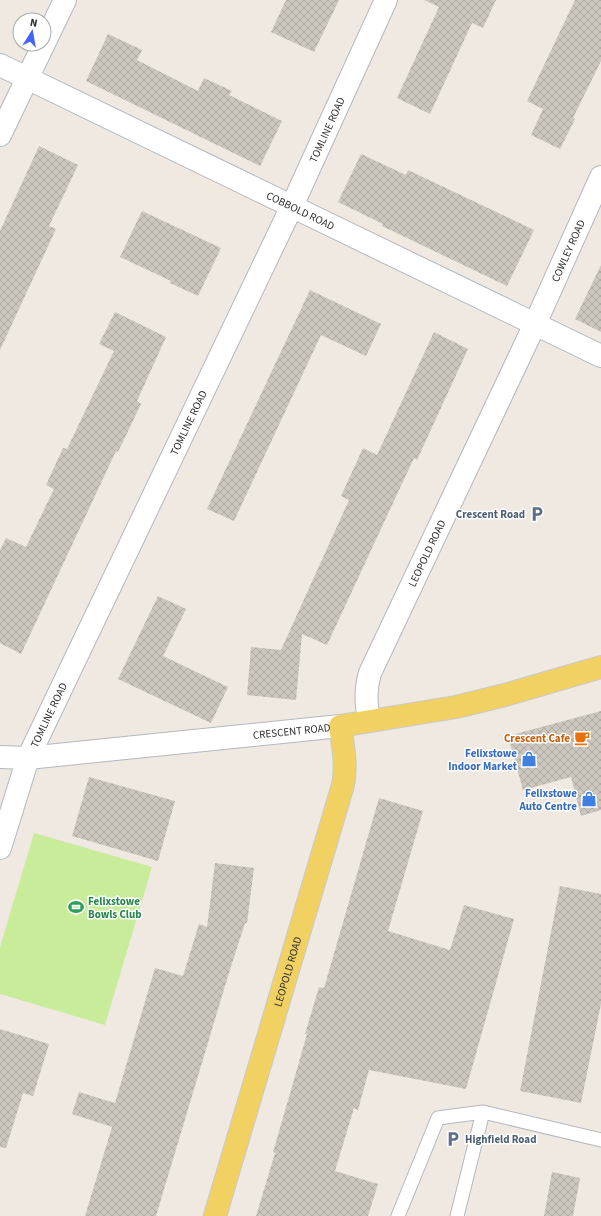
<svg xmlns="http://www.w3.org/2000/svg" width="601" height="1216" font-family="'Source Sans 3',sans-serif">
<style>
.pitch{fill:#c9ec9a}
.building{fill:url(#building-cross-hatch)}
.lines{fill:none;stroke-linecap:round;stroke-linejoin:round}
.service-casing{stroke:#b4b7c1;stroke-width:15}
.minor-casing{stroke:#b4b7c1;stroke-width:24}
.tertiary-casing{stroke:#b4b7c1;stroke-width:24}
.primary-casing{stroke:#c9c9c9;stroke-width:24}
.service{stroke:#fff;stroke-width:13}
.minor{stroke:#fff;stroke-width:22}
.tertiary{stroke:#fff;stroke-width:22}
.primary{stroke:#f2d163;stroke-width:22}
.labels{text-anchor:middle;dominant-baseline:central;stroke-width:3;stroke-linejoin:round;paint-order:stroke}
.street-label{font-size:11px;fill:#2e2e2e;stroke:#fff}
.service-label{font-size:11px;font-weight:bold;fill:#4e5e75;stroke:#fff;text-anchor:end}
.food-label{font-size:11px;font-weight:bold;fill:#c56008;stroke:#fff;text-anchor:end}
.shop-label{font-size:11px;font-weight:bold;fill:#366cbe;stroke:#fff;text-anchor:end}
.leisure-label{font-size:11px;font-weight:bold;fill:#27864d;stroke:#fff;text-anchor:start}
</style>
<defs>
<pattern id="building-cross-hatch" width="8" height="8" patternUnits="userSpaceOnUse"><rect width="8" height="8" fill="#cbc7bf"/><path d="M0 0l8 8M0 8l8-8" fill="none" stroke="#afaba4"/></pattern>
</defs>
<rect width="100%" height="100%" fill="#efe9e1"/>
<!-- pitch -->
<path class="pitch" d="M34 833 152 867 105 1025 0 994V947Z"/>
<!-- building -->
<path class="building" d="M286 0H339L314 52 271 32Z
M424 0H496L483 28 472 23 430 114 397 98 439 7Z
M575 0H601V61L573 118 575 119 560 149 531 135 543 109 527 101Z
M108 34 142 50 137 60 198 91 204 78 232 91 229 95 282 121 260 166 86 81Z
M39 146 78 165 49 226 56 229 0 350V231Z
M361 154 406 175 408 170 534 230 507 286 382 226 383 224 338 202Z
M142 211 221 248 198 296 170 283 171 281 120 257Z
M601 265V332L575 319Z
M310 290 381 324 366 356 321 335 234 521 207 509Z
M115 312 166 337 137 401 141 404 118 452 116 451 21 654 0 643V550L6 538 26 547 54 489 46 485 63 448 67 449 114 351 99 344Z
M434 332 468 349 417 460 414 458 386 518 327 645 302 634 296 700 247 695 251 647 281 650 349 500 341 496 363 448 377 455Z
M158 596 186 609 163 656 228 687 211 723 118 679Z
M601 711V810L581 816 571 777 523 790 508 736Z
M89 777 175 801 158 861 72 836Z
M379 798 423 811 388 931 450 950 464 905 514 919 466 1089 369 1070 358 1110 354 1108 335 1171 378 1184 368 1216H256L275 1153 273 1152 291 1090 307 1034H305L319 987 324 988Z
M215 863 254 868 247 923H245L228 976 156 1216H85L112 1127 72 1114 79 1092 115 1103 155 968 183 976 199 924 207 927Z
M560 886 601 894V1004L581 1103 520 1091Z
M0 1029 49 1044 33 1096 23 1093 6 1148 0 1147Z
M552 1172 580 1178 573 1216H544Z"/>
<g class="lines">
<defs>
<path id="service" d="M398 1216 438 1118 483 1112 601 1140
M457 1216 483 1112"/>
<g id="minor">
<path id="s1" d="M0 65 601 356"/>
<path d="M0 135 65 0"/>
<path id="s2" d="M369 721C366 704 365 690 370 673L535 324 601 177"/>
<path id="s3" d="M0 848 28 758 292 206 386 0"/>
</g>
<g id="tertiary">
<path id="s4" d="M0 757 28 758 340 726"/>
</g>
<g id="primary">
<path id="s5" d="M215 1216 343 785C347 765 343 746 340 726L456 707 505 695 601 667"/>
</g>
</defs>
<!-- service casing -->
<use href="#service" class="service-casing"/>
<!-- minor casing -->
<use href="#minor" class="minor-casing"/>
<!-- tertiary casing -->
<use href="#tertiary" class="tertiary-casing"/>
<!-- primary casing -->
<use href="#primary" class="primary-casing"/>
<!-- service -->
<use href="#service" class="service"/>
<!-- minor -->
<use href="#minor" class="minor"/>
<!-- tertiary -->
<use href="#tertiary" class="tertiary"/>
<!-- primary -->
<use href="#primary" class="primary"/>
</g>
<!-- icons -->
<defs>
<symbol id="parking-bare" viewBox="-9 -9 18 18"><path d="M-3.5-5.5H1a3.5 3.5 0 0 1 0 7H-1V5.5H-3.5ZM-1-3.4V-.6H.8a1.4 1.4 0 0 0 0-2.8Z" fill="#5c6f8a" stroke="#fff" stroke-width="2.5" paint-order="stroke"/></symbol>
<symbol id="cafe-bare" viewBox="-9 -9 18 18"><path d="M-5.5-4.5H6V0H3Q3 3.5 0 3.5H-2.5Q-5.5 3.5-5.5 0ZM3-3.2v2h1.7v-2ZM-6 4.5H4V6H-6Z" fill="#e8710a" stroke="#fff" stroke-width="2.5" paint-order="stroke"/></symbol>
<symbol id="shop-bare" viewBox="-9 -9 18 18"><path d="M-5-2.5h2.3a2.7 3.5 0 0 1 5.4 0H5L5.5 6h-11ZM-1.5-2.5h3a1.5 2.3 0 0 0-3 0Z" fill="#3f7fe0" stroke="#fff" stroke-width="2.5" paint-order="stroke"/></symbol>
<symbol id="stadium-bare" viewBox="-9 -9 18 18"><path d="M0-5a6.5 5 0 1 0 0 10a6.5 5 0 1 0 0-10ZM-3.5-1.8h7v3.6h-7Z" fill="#2e9e5b" stroke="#fff" stroke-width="2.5" paint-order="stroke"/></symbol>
</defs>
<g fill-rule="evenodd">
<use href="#parking-bare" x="526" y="503" width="22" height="22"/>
<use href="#cafe-bare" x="571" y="727" width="22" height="22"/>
<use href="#shop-bare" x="518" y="748" width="22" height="22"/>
<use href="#shop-bare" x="578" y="788" width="22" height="22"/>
<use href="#stadium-bare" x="65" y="896" width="22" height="22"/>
<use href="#parking-bare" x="442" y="1128" width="22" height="22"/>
</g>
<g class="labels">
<!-- street labels -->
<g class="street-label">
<text stroke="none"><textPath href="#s3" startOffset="790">TOMLINE ROAD</textPath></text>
<text stroke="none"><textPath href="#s1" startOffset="334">COBBOLD ROAD</textPath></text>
<text stroke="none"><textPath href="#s2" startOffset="515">COWLEY ROAD</textPath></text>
<text stroke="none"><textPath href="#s3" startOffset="466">TOMLINE ROAD</textPath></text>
<text stroke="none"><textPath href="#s2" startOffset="181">LEOPOLD ROAD</textPath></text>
<text stroke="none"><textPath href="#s3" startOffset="142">TOMLINE ROAD</textPath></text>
<text stroke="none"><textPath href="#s4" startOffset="293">CRESCENT ROAD</textPath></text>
<text stroke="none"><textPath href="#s5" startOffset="255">LEOPOLD ROAD</textPath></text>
</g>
<!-- service labels -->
<g class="service-label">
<text x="525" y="514">Crescent Road</text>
<text x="465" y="1139" text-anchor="start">Highfield Road</text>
</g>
<!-- food labels -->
<g class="food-label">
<text x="570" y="738">Crescent Cafe</text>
</g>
<!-- shop labels -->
<g class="shop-label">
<text x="517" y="753">Felixstowe<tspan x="517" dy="13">Indoor Market</tspan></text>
<text x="577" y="793">Felixstowe<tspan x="577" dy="13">Auto Centre</tspan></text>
</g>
<!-- leisure labels -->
<g class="leisure-label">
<text x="88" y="901">Felixstowe<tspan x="88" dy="13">Bowls Club</tspan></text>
</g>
</g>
<!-- north arrow -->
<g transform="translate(32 32) rotate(11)"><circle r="19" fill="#ffffff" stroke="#ababab"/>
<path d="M0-3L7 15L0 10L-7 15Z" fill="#4264fb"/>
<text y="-6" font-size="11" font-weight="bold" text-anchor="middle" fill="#2e2e2e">N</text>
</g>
</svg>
